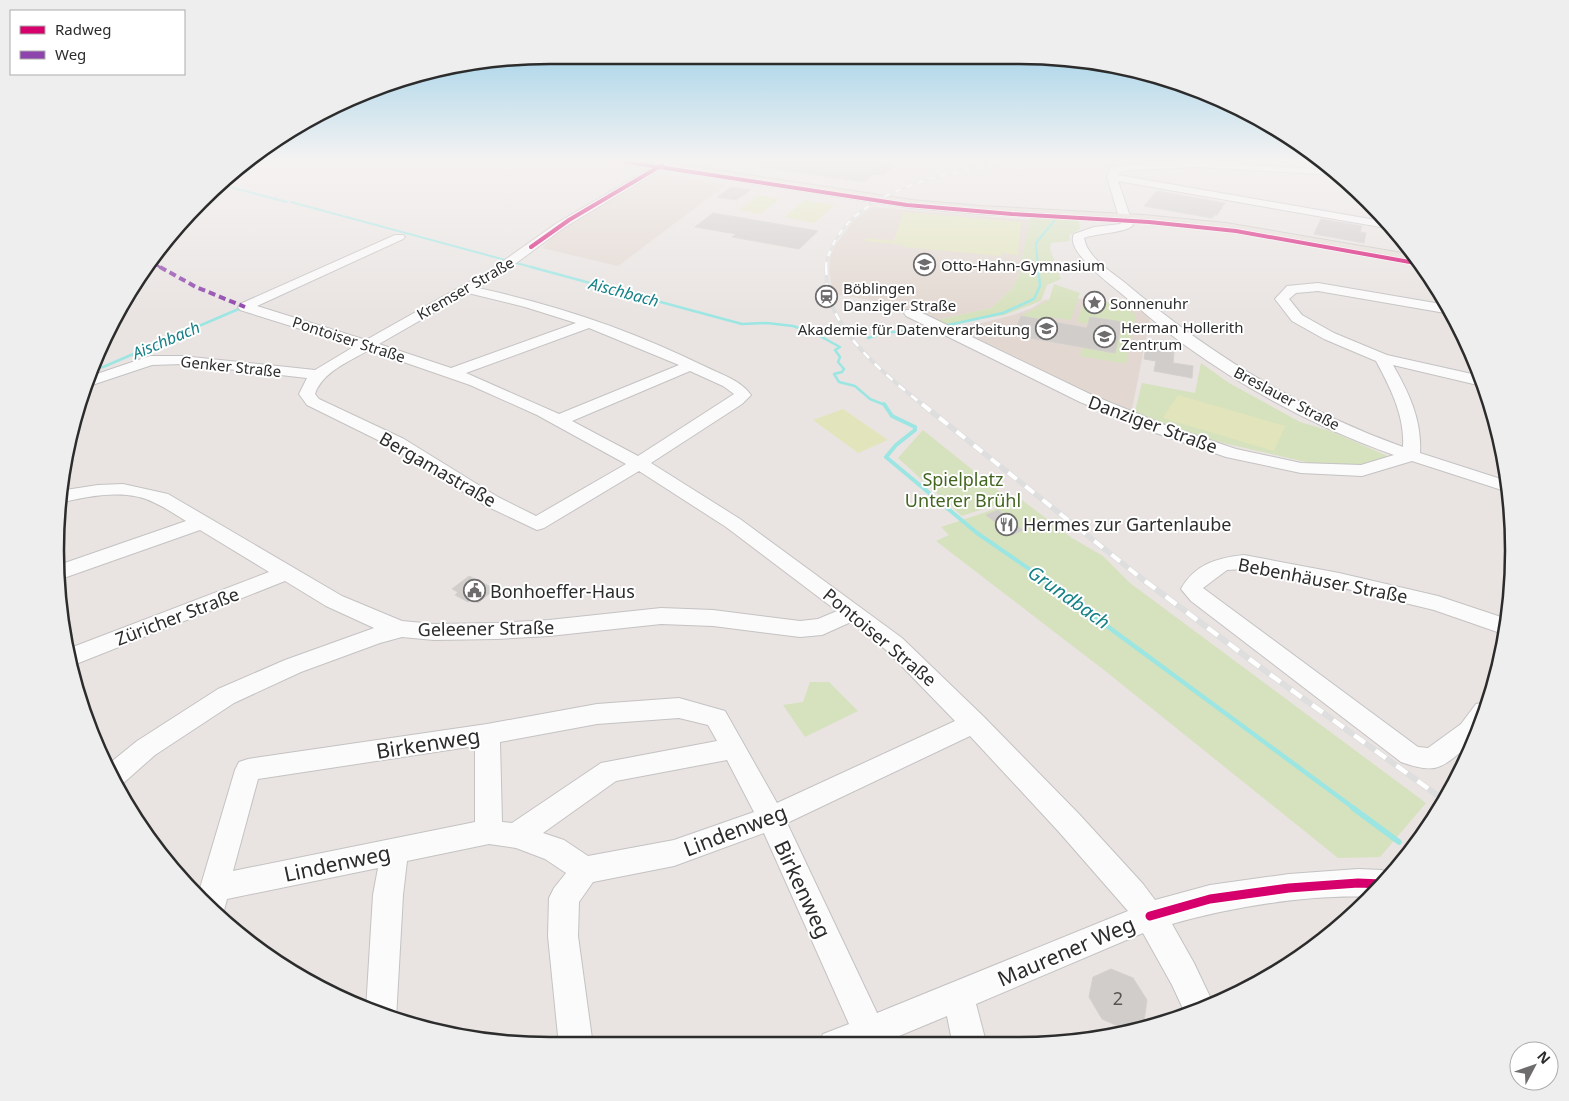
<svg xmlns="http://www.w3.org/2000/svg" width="1569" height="1101" font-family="'Noto Sans',sans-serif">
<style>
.education{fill:#e3d8d1}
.green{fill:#d6e1bd}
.pitch{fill:#e2e5bc}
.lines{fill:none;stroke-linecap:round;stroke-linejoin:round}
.stream-far4{stroke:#9be6e3;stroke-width:2}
.stream-far3{stroke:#9be6e3;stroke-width:2.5}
.stream-far2{stroke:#9be6e3;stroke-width:4}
.stream-far1{stroke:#9be6e3;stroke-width:4.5}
.stream{stroke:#9be6e3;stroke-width:5.5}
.building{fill:#d0cdcb;stroke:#d4d0ce}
.minor-casing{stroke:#c4c2c2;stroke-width:2}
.major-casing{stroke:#c5c3c2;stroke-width:2}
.minor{fill:#fcfbfb;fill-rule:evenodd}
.major{fill:#e6ddd6;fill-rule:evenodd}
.rail-far3-casing{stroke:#dededf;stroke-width:3}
.rail-far2-casing{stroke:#dededf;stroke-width:4}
.rail-far1-casing{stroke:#dededf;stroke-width:5.5}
.rail-casing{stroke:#dededf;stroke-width:6}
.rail-far3{stroke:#fff;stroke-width:2;stroke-dasharray:6;stroke-linecap:butt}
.rail-far2{stroke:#fff;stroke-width:2.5;stroke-dasharray:8;stroke-linecap:butt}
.rail-far1{stroke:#fff;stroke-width:4;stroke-dasharray:11;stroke-linecap:butt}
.rail{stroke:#fff;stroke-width:4.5;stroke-dasharray:13;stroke-linecap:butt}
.quiet-far1{stroke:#8e44ad;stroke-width:2.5;stroke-dasharray:5.5 2.5;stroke-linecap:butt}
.quiet{stroke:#8e44ad;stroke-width:4;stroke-dasharray:7 4;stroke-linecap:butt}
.cycleway-far1-casing{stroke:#fff;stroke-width:5.5}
.cycleway-casing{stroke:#fff;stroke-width:12}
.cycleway-far1{stroke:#d6006c;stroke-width:4}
.cycleway{stroke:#d6006c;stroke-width:9}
.labels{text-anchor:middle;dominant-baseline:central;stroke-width:4;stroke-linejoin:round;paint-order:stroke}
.far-poi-label{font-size:15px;fill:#2c2c2c;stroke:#fff;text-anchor:start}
.far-street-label{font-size:15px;fill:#2c2c2c;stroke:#fff}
.far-water-label{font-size:16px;font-style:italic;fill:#168288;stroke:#fff}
.street-label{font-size:18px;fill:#2c2c2c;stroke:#fff}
.park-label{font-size:18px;fill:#426520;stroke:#fff}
.poi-label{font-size:18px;fill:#2c2c2c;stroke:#fff;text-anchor:start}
.near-number-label{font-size:18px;fill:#565554}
.water-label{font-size:19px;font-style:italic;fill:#168288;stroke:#fff}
.near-street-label{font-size:21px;fill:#2c2c2c;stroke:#fff}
.rim{fill:none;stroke:#2c2c2c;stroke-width:2.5}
</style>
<rect width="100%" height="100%" fill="#e9e4e2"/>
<!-- education -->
<path class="education" d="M659 173 726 185 618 266 542 248 555 235 583 216Z
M872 207 1030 220 1019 274 1012 289 991 308 933 321 895 304 833 294 829 270 830 259 834 247 854 220Z
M1072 298 1104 301 1151 314 1130 419 947 332 1013 315 1032 308 1044 300Z"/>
<!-- green -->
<path class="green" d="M1030 218 1079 220 1080 229 1069 235 1070 241 1051 243 1050 249 1061 279 1047 285 1041 301 1004 315 948 325 933 321 991 308 1012 289 1019 274Z
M1054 284 1080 293 1071 320 1048 317 1046 321 1021 316 1049 300Z
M1085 298 1126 306 1136 315 1126 364 1080 356 1082 347 1114 353 1122 322 1088 324 1077 322Z
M1201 363 1229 383 1300 422 1330 431 1390 457 1373 464 1319 465 1189 435 1134 415 1142 383 1195 393Z
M923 430 1010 500 962 516 898 458Z
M1022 500 1072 538 1103 556 1130 583 1426 803 1380 857 1338 858 1104 670 936 541 949 535 941 527Z
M810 682H829L858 711 805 737 783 705 803 702Z"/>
<!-- pitch -->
<path class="pitch" d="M759 195 780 199 760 214 738 210Z
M805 200 835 205 814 223 784 217Z
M903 212 1021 222 1018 252 990 249 1019 252V255L1001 253V256L904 247V245L865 241 866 238 894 241Z
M1178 395 1285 426 1274 451 1163 418Z
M843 409 888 440 858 453 813 420Z"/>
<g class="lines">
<!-- stream-far4 -->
<path class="stream-far4" d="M1032 162 1034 166
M222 185 287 202
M291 202 535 268
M1038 268 1036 243 1054 221"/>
<!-- stream-far3 -->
<path class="stream-far3" d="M531 267 742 324 767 323 793 326 818 335 840 347 835 350 840 357 838 362 844 369 842 372 834 374 839 382 855 386 870 399 885 405
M944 326 1003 313 1034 299 1040 286 1038 267
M868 338 883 333 935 328
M91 369 103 367 241 308"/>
<!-- stream-far2 -->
<path class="stream-far2" d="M884 404 892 416 915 427V430L896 445 886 457 977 533 1048 582"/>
<!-- stream-far1 -->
<path class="stream-far1" d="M1046 581 1355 809"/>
<!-- stream -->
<path class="stream" d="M1353 808 1399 842"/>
</g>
<!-- building -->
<path class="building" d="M760 161H878L876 163 895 165 884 175 874 174 864 182 760 167Z
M731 187 751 190 736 200 717 197Z
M1157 191 1225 203 1217 215H1214L1212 218 1144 206Z
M713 213 818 231 799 249 732 237 736 234 695 227Z
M1321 219 1362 226 1360 232 1366 233 1364 243 1314 234Z
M1021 316 1087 328 1090 317 1122 322 1115 353 1013 335Z
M1146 347 1174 352 1173 363 1193 366 1192 378 1154 371 1156 361 1144 359Z
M998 510 1023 530 1012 535 986 515Z
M469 576 495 589 478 603 472 599 468 602 455 595 458 592 452 589Z
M1111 969 1133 978 1147 1000 1144 1021 1125 1029 1102 1019 1089 997 1093 977Z"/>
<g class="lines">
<defs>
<path id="minor" d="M663 161H675L565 227 500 275 478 288C557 305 634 331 706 367 723 375 740 380 751 395L742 404 651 463 740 519 902 638 983 716 1079 814 1143 884 1155 900 1210 885 1289 874 1358 869 1382 870 1391 874 1372 897C1310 894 1231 907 1172 924L1194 963 1213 1003 1185 1013 1172 985 1143 933 976 1004 987 1046H953L947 1016 875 1046H818L823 1034 849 1024 764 833 674 866 593 882 579 902 578 936 593 1046H559L548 936 549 898 554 888 566 873 545 859 516 848 489 844 407 861 403 895 396 1019 366 1010 373 895 378 868 227 899 222 918 200 901 198 898 200 888 235 770 239 762 248 759 487 724 597 704 679 698 725 711 777 803 955 721 886 650 851 622 822 635 800 637 713 626 661 624 549 636 497 639 434 640 402 637 380 643 301 672 234 703 155 755 120 786 116 787 106 770 105 767 137 741 218 689 285 660 374 628 326 606 285 581 71 666 65 650 269 572 200 530 58 580 56 566 186 521C176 515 166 508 155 503 127 488 89 496 59 503V491L98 485 123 484 168 494 342 596 402 621 434 624 497 623 549 620 661 608 713 610 800 621 818 619 837 611 726 527 639 471 544 528 537 530 484 505 392 447 307 405 299 394 307 378 182 364 152 365 86 387 88 377 150 356H182L315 370 355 346 240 310 238 307 240 304 395 235H403L405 237 403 239 257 306 366 340 492 269 557 223ZM468 293 525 307 576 323 451 368 379 344ZM589 328 679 365 559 414 466 373ZM369 350 470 385 537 415 626 464 536 516 498 497 404 439 319 399 315 394C322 372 350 361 369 350ZM690 371 723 386 734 394 638 456 572 421ZM679 718 708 725 717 741 601 763 512 823 502 822 500 742 597 724ZM970 736 1059 832 1128 911 877 1013 787 823ZM475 746V822L233 871 258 779ZM727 760 754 812 674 840 588 856 564 840 543 833 616 781Z
M1196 161 1329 170 1337 175 1196 167 1122 171 1118 175 1387 222 1392 229 1118 181 1133 225C1126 233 1097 233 1084 238 1087 257 1110 271 1124 282 1207 352 1299 410 1403 447 1405 416 1390 387 1376 361L1324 339 1292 321 1275 299 1287 286 1318 283 1447 305 1451 314 1318 291 1296 293 1289 299 1302 315 1334 333 1387 355 1481 376 1484 385 1482 386 1393 365C1409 393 1422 420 1420 453L1507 481 1508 492 1412 461 1362 476 1301 473 1226 457 1153 432 1080 402 906 316 904 313 906 310H916L1092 395 1165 425 1236 449 1301 463 1361 465 1394 455C1320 429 1250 392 1186 346 1160 327 1137 306 1112 286 1101 277 1066 249 1074 234L1094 227 1121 224 1107 177 1111 168 1121 165Z
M1244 555 1339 573 1438 596 1507 619 1506 635 1434 610 1339 587 1244 569 1227 570 1203 588 1418 747 1428 748 1461 724 1476 704 1488 702 1474 744 1472 743C1442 766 1440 776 1401 762L1191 601 1181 589C1195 564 1217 558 1244 555Z"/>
<path id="major" d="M628 161H656L912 200 980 206 1143 215 1226 223 1414 255 1421 264 1226 231 1143 223 980 214 912 208 634 165Z"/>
</defs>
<!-- minor casing -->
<use href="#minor" class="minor-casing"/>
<!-- major casing -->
<use href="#major" class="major-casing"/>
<!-- minor -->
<use href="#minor" class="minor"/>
<!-- major -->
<use href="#major" class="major"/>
<defs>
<path id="rail-far3" d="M1224 161 1323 165
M826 268C826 260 829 254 832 247 859 185 964 169 1023 161"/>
<path id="rail-far2" d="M826 267C827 276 826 289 829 298 844 342 888 377 923 405"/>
<path id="rail-far1" d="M922 404 1146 582"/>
<path id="rail" d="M1145 581 1268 673 1444 800"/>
</defs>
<!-- rail-far3 casing -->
<use href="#rail-far3" class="rail-far3-casing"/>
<!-- rail-far2 casing -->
<use href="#rail-far2" class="rail-far2-casing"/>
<!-- rail-far1 casing -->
<use href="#rail-far1" class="rail-far1-casing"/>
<!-- rail casing -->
<use href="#rail" class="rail-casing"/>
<!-- rail-far3 -->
<use href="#rail-far3" class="rail-far3"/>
<!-- rail-far2 -->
<use href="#rail-far2" class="rail-far2"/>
<!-- rail-far1 -->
<use href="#rail-far1" class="rail-far1"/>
<!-- rail -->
<use href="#rail" class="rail"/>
<!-- quiet-far1 -->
<path class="quiet-far1" d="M150 260 161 268"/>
<!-- quiet -->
<path class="quiet" d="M160 267 196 287 245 307"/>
<defs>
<path id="cycleway-far1" d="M620 161 907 205 1012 214 1149 222 1236 231 1421 264
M531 247 569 220 662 165"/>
<path id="cycleway" d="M1150 916 1210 899 1289 888 1358 883 1382 884"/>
</defs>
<!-- cycleway-far1 casing -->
<use href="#cycleway-far1" class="cycleway-far1-casing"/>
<!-- cycleway casing -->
<use href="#cycleway" class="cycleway-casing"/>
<!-- cycleway-far1 -->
<use href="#cycleway-far1" class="cycleway-far1"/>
<!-- cycleway -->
<use href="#cycleway" class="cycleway"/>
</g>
<!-- sky -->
<linearGradient id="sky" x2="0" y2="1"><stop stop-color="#89c8e6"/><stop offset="0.51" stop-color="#f5f3f2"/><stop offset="1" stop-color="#f5f3f2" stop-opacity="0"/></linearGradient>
<rect width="1569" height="315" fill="url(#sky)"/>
<!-- icons -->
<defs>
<symbol id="school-ring" viewBox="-11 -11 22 22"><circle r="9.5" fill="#fff" stroke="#6e6c6c" stroke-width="1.5"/><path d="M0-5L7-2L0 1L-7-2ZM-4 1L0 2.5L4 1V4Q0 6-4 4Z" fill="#6e6c6c"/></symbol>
<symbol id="station-ring" viewBox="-11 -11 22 22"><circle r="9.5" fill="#fff" stroke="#6e6c6c" stroke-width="1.5"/><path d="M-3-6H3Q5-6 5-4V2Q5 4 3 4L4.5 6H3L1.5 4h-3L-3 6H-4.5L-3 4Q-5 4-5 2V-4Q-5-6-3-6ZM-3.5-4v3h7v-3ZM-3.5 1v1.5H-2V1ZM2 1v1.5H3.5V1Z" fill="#6e6c6c"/></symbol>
<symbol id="sight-ring" viewBox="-11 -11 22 22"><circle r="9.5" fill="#fff" stroke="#6e6c6c" stroke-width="1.5"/><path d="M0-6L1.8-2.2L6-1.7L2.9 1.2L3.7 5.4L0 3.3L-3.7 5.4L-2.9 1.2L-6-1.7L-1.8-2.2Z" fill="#6e6c6c"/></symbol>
<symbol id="university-ring" viewBox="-11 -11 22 22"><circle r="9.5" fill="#fff" stroke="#6e6c6c" stroke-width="1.5"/><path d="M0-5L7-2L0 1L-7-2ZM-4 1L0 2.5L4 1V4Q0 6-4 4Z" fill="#6e6c6c"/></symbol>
<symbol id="restaurant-ring" viewBox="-11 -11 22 22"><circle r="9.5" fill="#fff" stroke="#6e6c6c" stroke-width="1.5"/><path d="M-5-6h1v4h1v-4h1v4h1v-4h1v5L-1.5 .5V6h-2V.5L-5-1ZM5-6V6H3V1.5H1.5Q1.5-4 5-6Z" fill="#6e6c6c"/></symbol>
<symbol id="civic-ring" viewBox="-11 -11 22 22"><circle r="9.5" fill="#fff" stroke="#6e6c6c" stroke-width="1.5"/><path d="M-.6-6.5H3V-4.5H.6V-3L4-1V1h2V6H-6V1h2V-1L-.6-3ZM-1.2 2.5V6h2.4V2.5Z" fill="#6e6c6c"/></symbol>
</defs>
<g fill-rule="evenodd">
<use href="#school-ring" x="912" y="252" width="25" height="25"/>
<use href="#station-ring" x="814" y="284" width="25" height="25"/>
<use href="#sight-ring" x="1082" y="290" width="25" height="25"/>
<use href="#school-ring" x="1034" y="316" width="25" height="25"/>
<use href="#university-ring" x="1092" y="324" width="25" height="25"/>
<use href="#restaurant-ring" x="994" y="512" width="25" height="25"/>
<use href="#civic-ring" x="462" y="578" width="25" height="25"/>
</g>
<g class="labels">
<!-- far-poi labels -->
<g class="far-poi-label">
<text x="941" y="265">Otto-Hahn-Gymnasium</text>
<text x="843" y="288">Böblingen<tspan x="843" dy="17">Danziger Straße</tspan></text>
<text x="1110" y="303">Sonnenuhr</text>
<text x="1121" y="327">Herman Hollerith<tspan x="1121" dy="17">Zentrum</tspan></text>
<text x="1030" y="329" text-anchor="end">Akademie für Datenverarbeitung</text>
</g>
<!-- far-street labels -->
<g class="far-street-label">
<text transform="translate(465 288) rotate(-30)">Kremser Straße</text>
<text transform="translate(349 339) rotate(18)">Pontoiser Straße</text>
<text transform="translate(231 366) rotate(6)">Genker Straße</text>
<text transform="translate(1287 398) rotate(28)">Breslauer Straße</text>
</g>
<!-- far-water labels -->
<g class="far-water-label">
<text transform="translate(624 292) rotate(15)">Aischbach</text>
<text transform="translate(166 340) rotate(-23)">Aischbach</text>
</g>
<!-- street labels -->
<g class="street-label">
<text transform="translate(1153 424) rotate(20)">Danziger Straße</text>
<text transform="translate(438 469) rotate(30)">Bergamastraße</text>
<text transform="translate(1323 580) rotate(11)">Bebenhäuser Straße</text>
<text transform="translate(177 616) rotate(-21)">Züricher Straße</text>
<text transform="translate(486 628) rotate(-1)">Geleener Straße</text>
<text transform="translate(880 637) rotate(40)">Pontoiser Straße</text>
</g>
<!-- park labels -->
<g class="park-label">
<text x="963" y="479">Spielplatz<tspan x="963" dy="21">Unterer Brühl</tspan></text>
</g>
<!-- poi labels -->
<g class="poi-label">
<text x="1023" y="524">Hermes zur Gartenlaube</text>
<text x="490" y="591">Bonhoeffer-Haus</text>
</g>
<!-- near-number labels -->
<g class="near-number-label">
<text x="1118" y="998">2</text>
</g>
<!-- water labels -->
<g class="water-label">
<text transform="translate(1069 597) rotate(35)">Grundbach</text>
</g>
<!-- near-street labels -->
<g class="near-street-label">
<text transform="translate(428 743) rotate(-9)">Birkenweg</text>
<text transform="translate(735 830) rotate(-21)">Lindenweg</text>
<text transform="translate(337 863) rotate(-12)">Lindenweg</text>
<text transform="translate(803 889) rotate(65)">Birkenweg</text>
<text transform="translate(1066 951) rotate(-23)">Maurener Weg</text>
</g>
</g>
<!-- crop -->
<path d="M0 0H1569V1101H0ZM550 64H1019A486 486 0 0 1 1505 550V551A486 486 0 0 1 1019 1037H550A486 486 0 0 1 64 551V550A486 486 0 0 1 550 64Z" fill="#eee" fill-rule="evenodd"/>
<path class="rim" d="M550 64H1019A486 486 0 0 1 1505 550V551A486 486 0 0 1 1019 1037H550A486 486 0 0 1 64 551V550A486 486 0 0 1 550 64Z"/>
<!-- legend -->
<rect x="10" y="10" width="175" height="65" fill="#ffffff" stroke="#ababab"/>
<rect x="20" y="26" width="25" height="8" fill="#d6006c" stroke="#ababab"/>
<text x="55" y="35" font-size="15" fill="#2c2c2c">Radweg</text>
<rect x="20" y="51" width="25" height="8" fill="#8e44ad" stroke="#ababab"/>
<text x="55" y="60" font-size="15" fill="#2c2c2c">Weg</text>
<!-- north arrow -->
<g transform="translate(1534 1066) rotate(49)"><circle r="24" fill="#ffffff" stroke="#ababab"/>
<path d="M0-4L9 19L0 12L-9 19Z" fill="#6e6c6c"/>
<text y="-8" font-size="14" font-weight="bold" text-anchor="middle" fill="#2c2c2c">N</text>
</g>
</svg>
